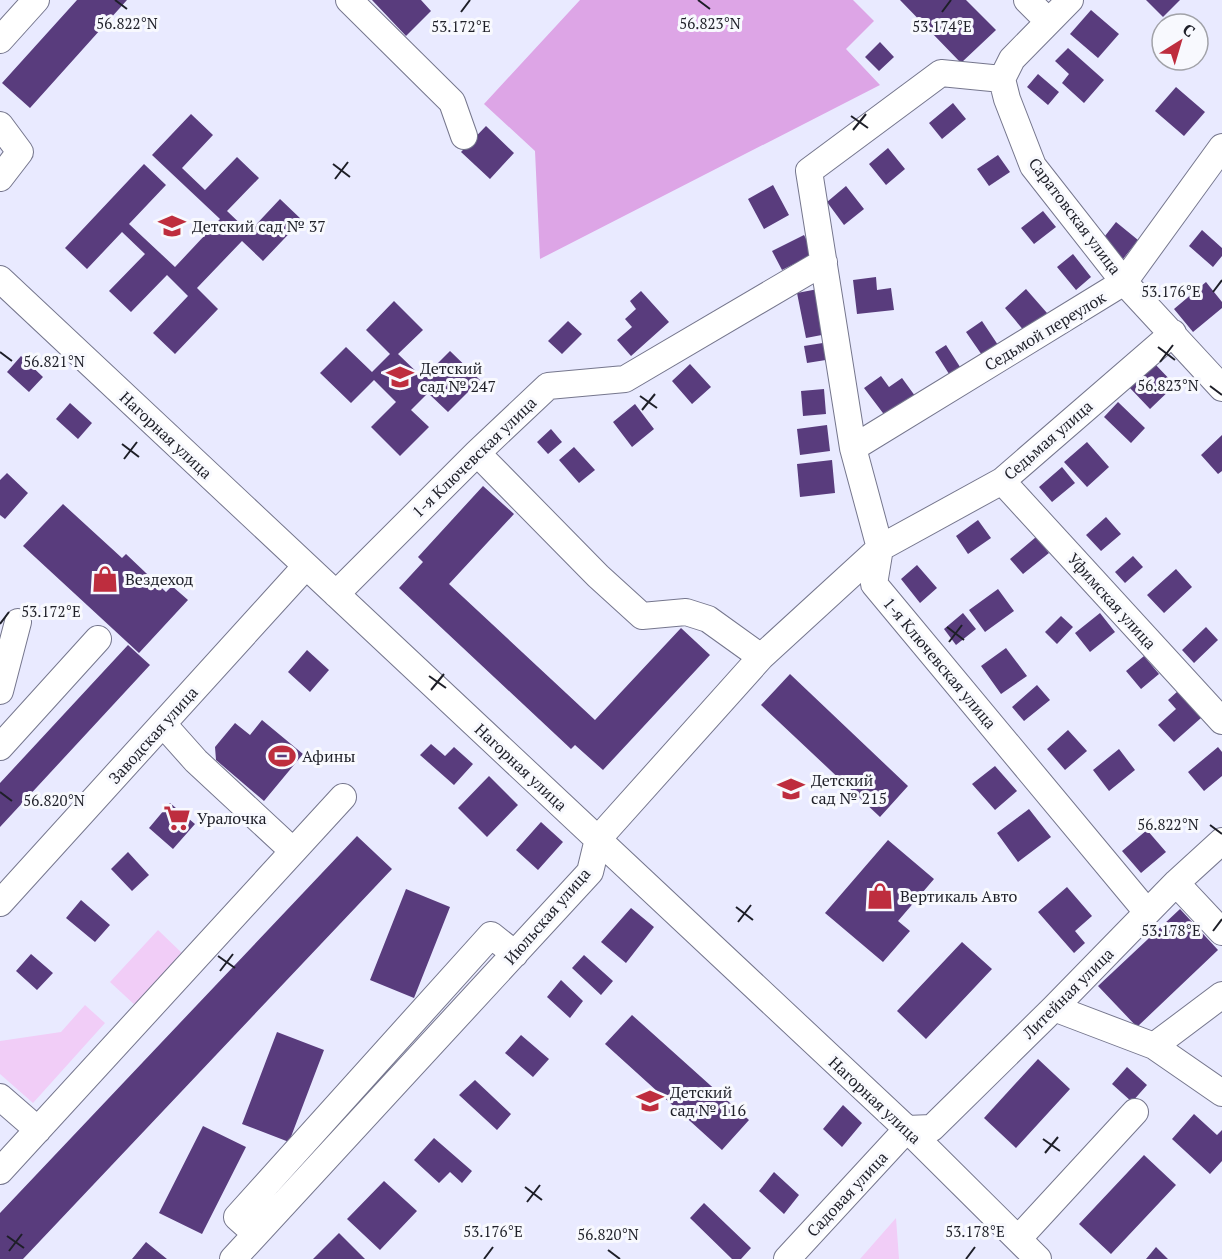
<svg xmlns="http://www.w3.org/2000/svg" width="1222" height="1259" font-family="'PT Serif',serif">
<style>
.green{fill:#f1cdf7}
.forest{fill:#dda5e6}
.building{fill:#593c7d}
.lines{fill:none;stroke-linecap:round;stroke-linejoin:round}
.minor-casing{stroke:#75768d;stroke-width:28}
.minor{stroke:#fff;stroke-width:26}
.ticks{fill:none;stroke:#1e1f28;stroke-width:2}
.labels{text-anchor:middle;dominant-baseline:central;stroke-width:6;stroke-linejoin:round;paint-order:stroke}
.street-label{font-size:16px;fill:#1e1f28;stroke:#f8f9fe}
.poi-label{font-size:16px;fill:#1e1f28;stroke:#f8f9fe;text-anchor:start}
.ticks-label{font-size:15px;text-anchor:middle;fill:#1e1f28;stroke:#f8f9fe;stroke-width:6;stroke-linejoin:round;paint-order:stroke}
</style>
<rect width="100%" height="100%" fill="#e9eaff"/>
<!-- green -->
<path class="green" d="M158 930 185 956 137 1007 110 982Z
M85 1005 105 1023 33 1103 0 1074V1041L61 1032Z
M896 1218 899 1259H860Z"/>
<!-- forest -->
<path class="forest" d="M580 0H853L874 21 846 49 880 85 540 259 535 151 484 104Z"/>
<!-- building -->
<path class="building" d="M77 0H127L30 108 2 83Z
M372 0H421L431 11 406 36Z
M900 0H966L996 30 961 63Z
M1146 0H1180L1163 17Z
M1091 10 1119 34 1098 58 1070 34Z
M880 42 894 57 879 71 865 57Z
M1068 48 1104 80 1084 103 1062 83 1069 74 1055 61Z
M1038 74 1059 92 1048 105 1027 87Z
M1176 87 1205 112 1184 136 1155 111Z
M953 103 966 119 942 139 929 123Z
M191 114 213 135 182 168 205 190 237 157 259 178 227 211 249 232 280 199 302 220 263 261 242 241 197 288 218 309 175 354 153 333 188 296 167 275 131 312 109 291 145 254 122 232 87 269 65 248 144 164 166 185 129 224 175 267 220 219 152 155Z
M486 126 514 153 490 179 461 152Z
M888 148 905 169 886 185 869 164Z
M998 155 1010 172 989 186 977 169Z
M773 185 789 215 764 229 748 199Z
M846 186 864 209 844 225 827 202Z
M1043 211 1056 227 1034 244 1021 228Z
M1116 222 1138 240 1123 259 1101 241Z
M1202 230 1222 248V256L1213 267 1189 246Z
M804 235 814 254 782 270 772 251Z
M1073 254 1091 277 1076 290 1057 267Z
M876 277 877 290 891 288 894 310 857 314 853 280Z
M1206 282 1222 302V308L1193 332 1174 309Z
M818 289 827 334 806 338 797 293Z
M1026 289 1047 313 1025 332 1005 308Z
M641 291 669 322 631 356 617 340 632 327 625 319 636 309 630 301Z
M394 301 423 330 398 354 423 378 450 351 480 380 448 412 428 393 411 410 429 427 400 456 371 427 396 402 374 380 351 403 320 373 346 347 372 372 390 354 366 330Z
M568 321 582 334 562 354 548 341Z
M982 321 1000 348 984 358 966 332Z
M829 342 832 359 807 363 804 346Z
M946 345 962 370 951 377 935 352Z
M21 356 43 377 29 392 7 372Z
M1154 363 1175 385 1150 409 1129 387Z
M690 364 711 387 692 404 672 381Z
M881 376 889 387 902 378 918 400 889 421 864 388Z
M824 389 826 414 803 416 801 391Z
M1118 402 1145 428 1131 443 1104 417Z
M70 403 92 423 78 439 56 419Z
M635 404 654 429 632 447 613 422Z
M827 425 830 451 800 455 797 429Z
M551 429 562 442 548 454 537 442Z
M1222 435V471L1218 474 1201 455Z
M1087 442 1109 467 1087 487 1064 462Z
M574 447 595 470 579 483 559 460Z
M832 460 835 493 800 497 797 464Z
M1062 467 1075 483 1052 502 1039 487Z
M7 473 28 493 5 519 0 515V480Z
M483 486 514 514 449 584 595 720 681 628 710 655 603 770 575 745 571 749 399 588 423 562 418 557Z
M63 504 122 558 126 554 166 592 172 586 188 600 139 653 23 546Z
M1106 517 1121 534 1101 551 1086 535Z
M978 520 991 538 968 554 956 536Z
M1036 537 1049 553 1023 574 1010 559Z
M1133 556 1143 567 1125 583 1115 572Z
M917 565 937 588 920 603 901 579Z
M1176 569 1192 587 1164 613 1147 595Z
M998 589 1014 611 985 632 969 610Z
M963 613 976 629 956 645 944 629Z
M1100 613 1115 632 1090 652 1075 633Z
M1061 616 1073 627 1057 644 1045 632Z
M1206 627 1218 640 1194 663 1182 650Z
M128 645 150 665 0 827V783Z
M1006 648 1027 676 1001 694 981 666Z
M307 650 329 670 310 692 288 672Z
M1144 656 1159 674 1141 689 1126 671Z
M790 674 908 786 880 817 761 705Z
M1037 685 1050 700 1024 721 1012 707Z
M1178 691 1201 718 1174 742 1158 725 1176 709 1168 700Z
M262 720 303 754 264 801 216 760 215 747 235 723 250 735Z
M1068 730 1087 751 1065 770 1047 749Z
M431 744 445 756 454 747 473 764 454 785 420 755Z
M1218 747 1222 752V776L1204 791 1188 772Z
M1119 749 1135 770 1109 791 1093 770Z
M995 766 1017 791 995 810 972 784Z
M489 776 518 805 487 837 458 808Z
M170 803 195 824 173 849 149 828Z
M1029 809 1051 837 1018 862 997 833Z
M541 822 563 842 538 870 516 850Z
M1147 830 1166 852 1141 873 1122 851Z
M357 836 392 869 23 1259H0V1213Z
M888 840 934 879 898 921 910 931 883 962 825 913Z
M128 852 149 875 132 891 111 869Z
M1067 887 1092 916 1075 931 1085 943 1074 953 1038 912Z
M406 889 450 907 414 998 370 980Z
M81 900 110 925 95 942 66 918Z
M631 908 654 927 626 963 601 942Z
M1180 909 1218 950 1137 1027 1098 986Z
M962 942 992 969 926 1039 897 1011Z
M31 954 53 973 37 990 16 971Z
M584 955 613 981 601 995 572 968Z
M561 980 583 1001 570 1018 547 997Z
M632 1015 749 1120 722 1150 605 1044Z
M277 1032 324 1050 289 1142 242 1124Z
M521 1035 549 1059 533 1077 505 1053Z
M1038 1059 1070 1089 1016 1148 984 1118Z
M1127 1067 1147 1085 1132 1102 1112 1084Z
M475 1080 511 1114 497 1130 459 1095Z
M843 1105 862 1123 842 1147 823 1129Z
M1194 1114 1217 1135 1222 1130V1161L1210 1174 1172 1139Z
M203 1126 246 1147 202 1234 159 1213Z
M434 1138 472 1171 462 1183 450 1172 439 1183 414 1160Z
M1144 1155 1176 1185 1111 1254 1079 1224Z
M774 1172 799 1195 784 1214 759 1191Z
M384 1181 417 1211 380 1250 347 1219Z
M704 1203 751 1248 741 1259H732L690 1218Z
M339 1233 365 1259H313Z
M146 1242 167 1259H132Z
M1156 1247 1168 1259H1146Z"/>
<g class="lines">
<defs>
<path id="minor" d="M349 0 452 102 464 136
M1027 0 1048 21
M1070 0 1012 59 1002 79 1007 99 1033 166 1124 282 1222 388
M0 40 36 0
M1002 79 941 73 809 171 853 448 880 548 874 584 1147 912
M0 125 20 152 0 178
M0 279 907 1129 1038 1259
M853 448 1124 282 1222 147
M477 453 598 576 642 616 686 612 708 619 761 657
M1002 481 1222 721
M336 594 477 453 548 386 625 379 824 262
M0 691 18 622
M163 724 196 761 293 851
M0 747 98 639
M1176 883 1222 932
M0 903 306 566
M1054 1008 1154 1046 1222 995
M1154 1046 1222 1093
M0 1097 38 1130
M907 1129 932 1128 1054 1008 1176 883 1222 841
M0 1171 343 797
M256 1234 237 1217 491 935 515 954
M1018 1239 1135 1112
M233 1259 590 872 598 839 761 657 880 548 1002 481 1173 333
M787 1259 907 1129"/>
</defs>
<!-- minor casing -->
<use href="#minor" class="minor-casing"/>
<!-- minor -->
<use href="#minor" class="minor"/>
</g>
<!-- ticks -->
<path class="ticks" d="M115 0 127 9M698 0 710 9M461 12 470 0M942 12 951 0M851 116 868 128M853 130 866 114M333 164 350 177M335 179 348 162M1213 292 1222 280M1158 347 1175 360M0 352 12 361M1160 362 1173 345M1210 386 1222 395M640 396 657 408M642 410 655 394M122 444 139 457M124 459 137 442M0 624 9 612M947 627 964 640M949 642 962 625M429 676 446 688M431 690 444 674M0 792 12 801M1210 825 1222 834M736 907 753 920M738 922 751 905M1213 931 1222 919M218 956 235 968M220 971 233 954M1043 1139 1060 1151M1045 1153 1058 1137M525 1187 542 1200M527 1202 540 1185M7 1236 24 1248M608 1250 620 1259M9 1251 22 1234M484 1259 493 1247M966 1259 975 1247"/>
<!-- icons -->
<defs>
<symbol id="school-bare" viewBox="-9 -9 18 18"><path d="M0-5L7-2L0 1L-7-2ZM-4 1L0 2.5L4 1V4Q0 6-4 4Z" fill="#be2d3e" stroke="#f8f9fe" stroke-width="2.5" paint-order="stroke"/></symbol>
<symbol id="shop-bare" viewBox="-9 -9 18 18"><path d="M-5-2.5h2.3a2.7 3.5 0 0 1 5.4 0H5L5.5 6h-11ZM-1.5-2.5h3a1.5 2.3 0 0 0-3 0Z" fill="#be2d3e" stroke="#f8f9fe" stroke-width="2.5" paint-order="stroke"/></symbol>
<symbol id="stadium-bare" viewBox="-9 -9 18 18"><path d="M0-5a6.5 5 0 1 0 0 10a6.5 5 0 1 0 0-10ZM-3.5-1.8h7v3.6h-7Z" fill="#be2d3e" stroke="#f8f9fe" stroke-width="2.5" paint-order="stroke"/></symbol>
<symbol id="supermarket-bare" viewBox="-9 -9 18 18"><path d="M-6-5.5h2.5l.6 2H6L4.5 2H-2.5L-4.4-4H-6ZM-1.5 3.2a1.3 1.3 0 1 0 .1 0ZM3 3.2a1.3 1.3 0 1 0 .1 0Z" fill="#be2d3e" stroke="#f8f9fe" stroke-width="2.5" paint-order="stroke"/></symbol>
</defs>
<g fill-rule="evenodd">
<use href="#school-bare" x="153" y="207" width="38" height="38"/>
<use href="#school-bare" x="381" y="358" width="38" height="38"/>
<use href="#shop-bare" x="86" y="560" width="38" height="38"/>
<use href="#stadium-bare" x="263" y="737" width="38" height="38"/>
<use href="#school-bare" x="772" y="770" width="38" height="38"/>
<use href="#supermarket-bare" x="158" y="799" width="38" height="38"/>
<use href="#shop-bare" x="861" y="877" width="38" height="38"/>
<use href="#school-bare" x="631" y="1082" width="38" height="38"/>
</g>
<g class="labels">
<!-- street labels -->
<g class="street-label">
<text transform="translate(1075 216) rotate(53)">Саратовская улица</text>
<text transform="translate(1045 331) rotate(-31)">Седьмой переулок</text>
<text transform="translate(166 435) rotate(43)">Нагорная улица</text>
<text transform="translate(1048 440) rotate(-41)">Седьмая улица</text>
<text transform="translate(474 457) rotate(-44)">1-я Ключевская улица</text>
<text transform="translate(1112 601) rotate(48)">Уфимская улица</text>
<text transform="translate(940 663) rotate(50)">1-я Ключевская улица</text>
<text transform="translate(153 735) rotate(-48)">Заводская улица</text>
<text transform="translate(521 767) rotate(43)">Нагорная улица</text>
<text transform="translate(547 916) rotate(-49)">Июльская улица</text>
<text transform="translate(1068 993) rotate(-45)">Литейная улица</text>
<text transform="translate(875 1100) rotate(43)">Нагорная улица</text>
<text transform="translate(847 1194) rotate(-47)">Садовая улица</text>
</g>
<!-- poi labels -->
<g class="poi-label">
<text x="192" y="226">Детский сад № 37</text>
<text x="420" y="368">Детский<tspan x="420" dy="18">сад № 247</tspan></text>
<text x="125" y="579">Вездеход</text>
<text x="302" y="756">Афины</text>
<text x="811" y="780">Детский<tspan x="811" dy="18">сад № 215</tspan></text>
<text x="197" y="818">Уралочка</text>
<text x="900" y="896">Вертикаль Авто</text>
<text x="670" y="1092">Детский<tspan x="670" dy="18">сад № 116</tspan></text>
</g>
</g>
<g class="ticks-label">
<text x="710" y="29">56.823°N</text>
<text x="127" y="29">56.822°N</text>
<text x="461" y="32">53.172°E</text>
<text x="942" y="32">53.174°E</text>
<text x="1171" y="297">53.176°E</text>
<text x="54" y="367">56.821°N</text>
<text x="1168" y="391">56.823°N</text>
<text x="51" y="617">53.172°E</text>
<text x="54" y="806">56.820°N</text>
<text x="1168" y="830">56.822°N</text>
<text x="1171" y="936">53.178°E</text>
<text x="493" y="1237">53.176°E</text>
<text x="975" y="1237">53.178°E</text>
<text x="608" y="1240">56.820°N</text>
</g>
<!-- north arrow -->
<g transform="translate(1180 42) rotate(37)"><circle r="28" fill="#f8f9fe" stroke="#a1a2a8" stroke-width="1.5"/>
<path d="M0-4.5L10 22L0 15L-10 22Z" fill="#be2d3e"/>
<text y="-9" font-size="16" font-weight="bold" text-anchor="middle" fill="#1e1f28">С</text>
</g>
</svg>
